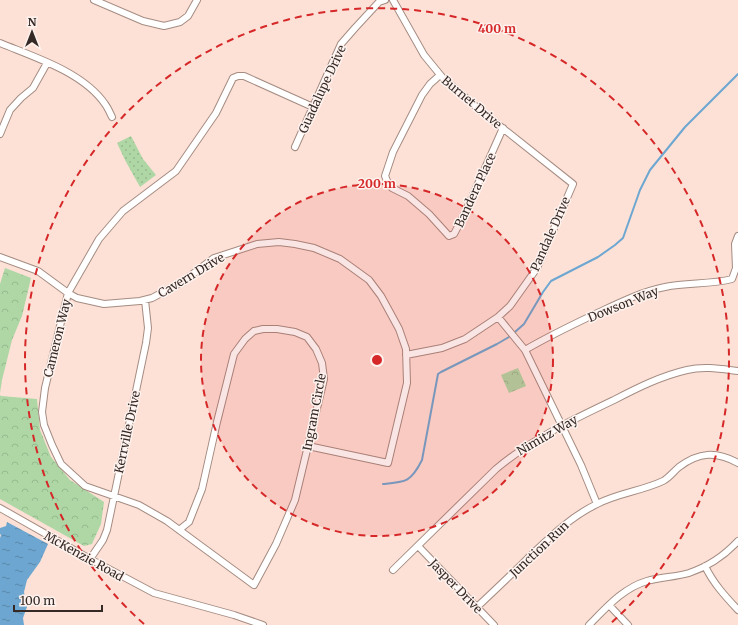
<svg xmlns="http://www.w3.org/2000/svg" width="738" height="625" font-family="Merriweather,serif">
<style>
.grass{fill:url(#grass-dots)}
.forest{fill:url(#forest-crowns)}
.water{fill:url(#water-ripples)}
.lines{fill:none;stroke-linecap:round;stroke-linejoin:round}
.stream{stroke:#6da7d1;stroke-width:2}
.minor-casing{stroke:#a58c82;stroke-width:8}
.minor{stroke:#fff;stroke-width:6}
.ring{fill:none;stroke:#d62828;stroke-width:2;stroke-dasharray:7 5}
.labels{text-anchor:middle;dominant-baseline:central;stroke-width:3;stroke-linejoin:round;paint-order:stroke}
.street-label{font-size:12px;fill:#342925;stroke:#fef2ee}
.centre{fill:#d62828;stroke:#fef2ee;stroke-width:2}
.ring-label{font-size:12px;text-anchor:middle;font-weight:bold;fill:#d62828;stroke:#fef2ee;stroke-width:3;stroke-linejoin:round;paint-order:stroke}
</style>
<defs>
<pattern id="grass-dots" width="8" height="8" patternUnits="userSpaceOnUse"><rect width="8" height="8" fill="#aed7a5"/><path d="M2 2h.1M6 6h.1" fill="none" stroke="#96b98e" stroke-width="1.8" stroke-linecap="round"/></pattern>
<pattern id="forest-crowns" width="20" height="18" patternUnits="userSpaceOnUse"><rect width="20" height="18" fill="#aed7a5"/><path d="M2 6a3 3 0 1 1 6 0M12 15a3 3 0 1 1 6 0" fill="none" stroke="#96b98e"/></pattern>
<pattern id="water-ripples" width="26" height="14" patternUnits="userSpaceOnUse"><rect width="26" height="14" fill="#6da7d1"/><path d="M2 4q2-2 4 0t4 0M15 11q2-2 4 0t4 0" fill="none" stroke="#5a88a9"/></pattern>
</defs>
<rect width="100%" height="100%" fill="#fde1d6"/>
<!-- grass -->
<path class="grass" d="M131 136 143 159 156 175 140 187 125 160 117 143Z"/>
<!-- forest -->
<path class="forest" d="M5 268 31 278 22 316 12 340 2 380 0 393V284Z
M518 368 526 386 509 393 501 375Z
M0 395 1 396 37 399 40 430 51 457 70 480 104 502 101 524 92 544 84 546 0 499Z"/>
<!-- water -->
<path class="water" d="M7 522 48 544 40 562 27 580 24 592 27 607 23 618 24 625H0V538L1 535 0 534V528L6 526Z"/>
<g class="lines">
<!-- stream -->
<path class="stream" d="M515 332 524 324 543 292 551 281 598 257 615 245 623 238 640 190 650 170 685 127 738 74
M383 484C406 482 411 482 422 460L438 374 441 372 497 344 509 337"/>
<defs>
<path id="minor" d="M94 0 143 21 164 26 180 22 188 16 197 0
M393 0 424 55 442 77 481 111 573 184 537 268 510 306 498 317 465 339 442 348 406 355
M0 43C34 57 83 72 105 104 108 108 110 113 112 117
M440 75 430 84 422 95 393 152 385 176 388 183 392 188 408 196 429 214 449 236 454 234 465 213 503 128
M0 134 10 110 21 98 33 88 47 63
M295 147 341 44 355 28 379 2 385 0
M0 257 38 271 68 293 77 298 104 304 140 301 152 298 182 282 214 258 257 244 279 242 295 244 314 248 340 259 369 280 381 296 399 329 406 349 407 383 388 463 308 446
M498 317 525 350 581 465 597 504
M525 350C547 337 570 326 593 315 617 304 640 292 665 287 687 282 710 285 732 279L736 268 735 244 738 236
M0 508 90 559 154 593 234 615 263 625
M179 530 189 522 202 489 217 422 234 354 245 339 254 331 263 329H277L295 332 307 337 316 349 322 363 324 379 295 500 276 544 254 585 167 521 139 505 85 486 61 464 52 445 44 425 42 412 45 388 68 293 99 239 123 211 176 171 216 113 233 78 238 76H244L313 107
M418 546 494 625
M90 559 103 540 107 530 146 343 148 328 145 300
M705 566C713 583 725 596 738 610
M393 570 496 469C532 439 572 420 614 400 637 388 661 376 687 370 704 366 721 369 738 371
M609 605 628 625
M477 607C494 591 511 575 528 558 549 538 570 517 597 504 618 493 642 491 663 481 669 478 674 471 679 467 699 452 716 451 738 463
M589 625C606 608 623 588 647 581 661 577 676 577 689 573 707 567 725 555 738 541"/>
</defs>
<!-- minor casing -->
<use href="#minor" class="minor-casing"/>
<!-- minor -->
<use href="#minor" class="minor"/>
</g>
<!-- distance rings -->
<circle cx="377" cy="360" r="176" fill="#d62828" fill-opacity=".12"/>
<g class="ring">
<circle cx="377" cy="360" r="176"/>
<path d="M144 624A352 352 0 1 1 610 624"/>
</g>
<g class="labels">
<!-- street labels -->
<g class="street-label">
<text transform="translate(322 89) rotate(-65)">Guadalupe Drive</text>
<text transform="translate(472 102) rotate(40)">Burnet Drive</text>
<text transform="translate(475 190) rotate(-65)">Bandera Place</text>
<text transform="translate(550 234) rotate(-66)">Pandale Drive</text>
<text transform="translate(191 275) rotate(-31)">Cavern Drive</text>
<text transform="translate(623 304) rotate(-22)">Dowson Way</text>
<text transform="translate(57 338) rotate(-76)">Cameron Way</text>
<text transform="translate(314 412) rotate(-79)">Ingram Circle</text>
<text transform="translate(127 432) rotate(-78)">Kerrville Drive</text>
<text transform="translate(547 435) rotate(-30)">Nimitz Way</text>
<text transform="translate(539 549) rotate(-43)">Junction Run</text>
<text transform="translate(84 556) rotate(29)">McKenzie Road</text>
<text transform="translate(456 586) rotate(46)">Jasper Drive</text>
</g>
</g>
<circle cx="377" cy="360" r="6" class="centre"/>
<g class="ring-label">
<text x="497" y="33">400 m</text>
<text x="377" y="188">200 m</text>
</g>
<!-- north arrow -->
<g transform="translate(32 32)" stroke="#fef2ee" stroke-width="3" paint-order="stroke">
<path d="M0-3L7 15L0 10L-7 15Z" fill="#342925"/>
<text y="-6" font-size="11" font-weight="bold" text-anchor="middle" fill="#342925">N</text>
</g>
<!-- scale -->
<path d="M14 605v6h88v-6" fill="none" stroke="#342925" stroke-width="2"/>
<text x="20" y="605" font-size="12" fill="#342925" stroke="#fef2ee" stroke-width="3" paint-order="stroke">100 m</text>
</svg>
